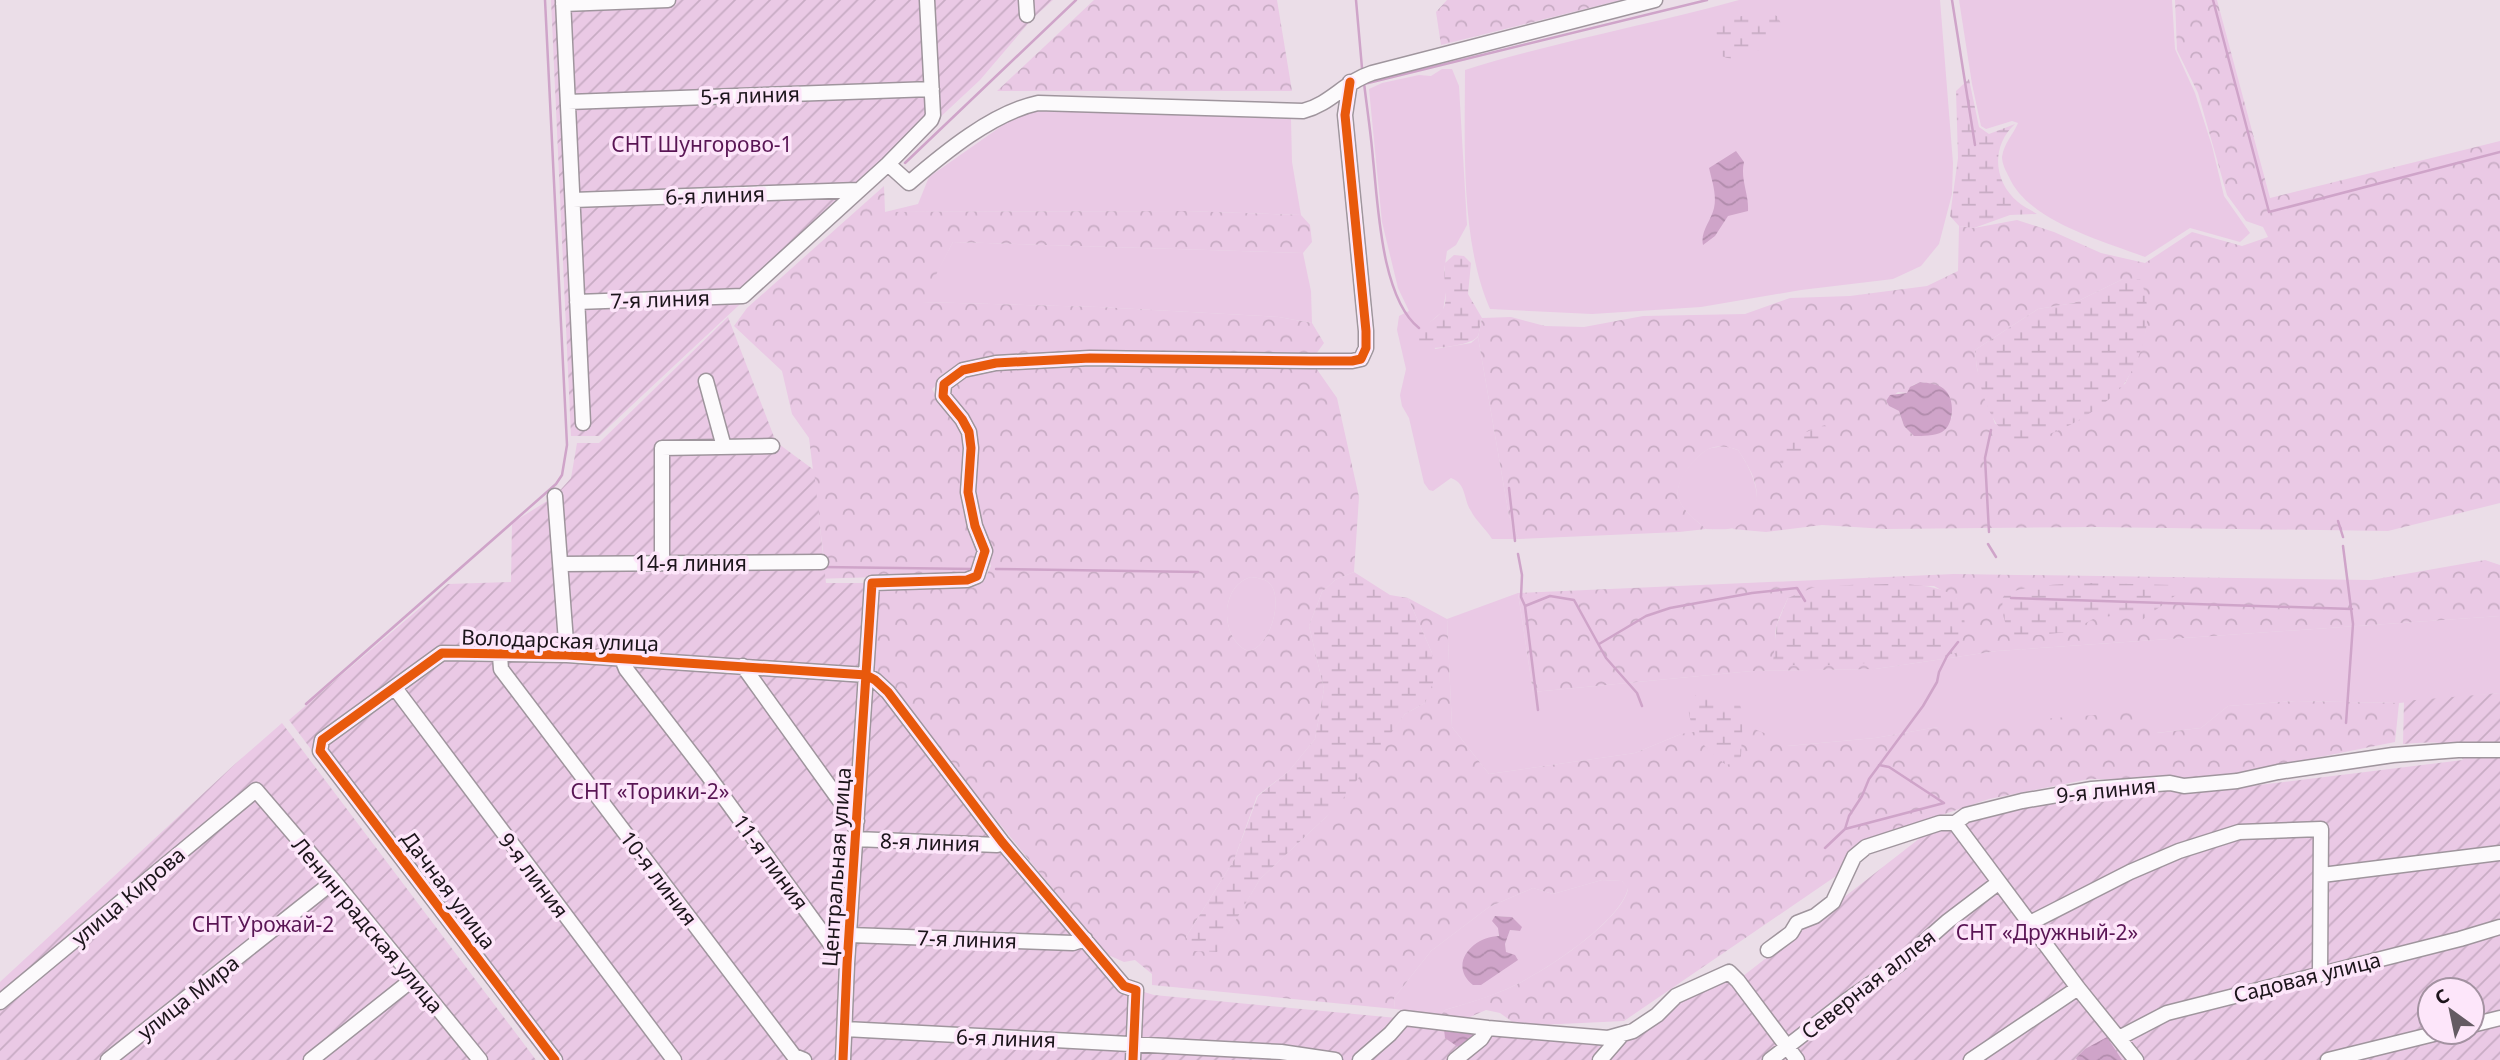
<svg xmlns="http://www.w3.org/2000/svg" width="2500" height="1060" font-family="'Noto Sans',sans-serif">
<style>
.grass{fill:#eac9e5;fill-rule:evenodd}
.forest{fill:url(#forest-crowns);fill-rule:evenodd}
.wetland{fill:url(#wetland-marsh)}
.garden{fill:url(#garden-furrows);fill-rule:evenodd}
.water{fill:url(#water-waves)}
.lines{fill:none;stroke-linecap:round;stroke-linejoin:round}
.stream{stroke:#cfa4c9;stroke-width:2.5}
.minor-casing{stroke:#9f959d;stroke-width:17}
.minor{stroke:#fcfafc;stroke-width:14}
.cycleway-casing{stroke:#fde6fa;stroke-width:13}
.cycleway{stroke:#e8590c;stroke-width:9}
.labels{text-anchor:middle;dominant-baseline:central;stroke-width:7;stroke-linejoin:round;paint-order:stroke}
.street-label{font-size:21px;fill:#1c151b;stroke:#fde6fa}
.park-label{font-size:21px;fill:#591554;stroke:#fde6fa}
</style>
<defs>
<pattern id="forest-crowns" width="20" height="18" patternUnits="userSpaceOnUse" patternTransform="scale(1.75)"><rect width="20" height="18" fill="#eac9e5"/><path d="M2 6a3 3 0 1 1 6 0M12 15a3 3 0 1 1 6 0" fill="none" stroke="#c8acc4"/></pattern>
<pattern id="wetland-marsh" width="20" height="14" patternUnits="userSpaceOnUse" patternTransform="scale(1.75)"><rect width="20" height="14" fill="#eac9e5"/><path d="M1 5h8M5 5V1M11 12h8M15 12V8" fill="none" stroke="#c8acc4"/></pattern>
<pattern id="garden-furrows" width="10" height="10" patternUnits="userSpaceOnUse" patternTransform="scale(1.75)"><rect width="10" height="10" fill="#eac9e5"/><path d="M-1 1l2-2M0 10L10 0M9 11l2-2" fill="none" stroke="#c8acc4"/></pattern>
<pattern id="water-waves" width="16" height="10" patternUnits="userSpaceOnUse" patternTransform="scale(1.75)"><rect width="16" height="10" fill="#cfa4c9"/><path d="M0 5q4-4 8 0t8 0" fill="none" stroke="#b18cac"/></pattern>
</defs>
<rect width="100%" height="100%" fill="#ebdee8"/>
<!-- grass -->
<path class="grass" d="M1739 0H1940L1953 163 1952 194 1939 244 1921 266 1893 279 1801 290 1701 307 1592 314 1490 309C1460 240 1465 144 1465 70 1555 42 1648 25 1739 0Z
M1959 0H2172L2175 49 2195 93 2212 146 2224 196 2250 233 2240 242 2190 228 2145 257C2103 241 2028 221 2009 177 2006 171 2002 164 2002 157 2004 143 2013 135 2018 123L2012 121 1986 129 1981 126 1972 84Z
M1442 69H1452L1459 86 1467 225 1456 245 1447 251 1444 271 1447 285 1443 311 1429 323 1435 349 1471 343 1478 337 1509 516 1519 539H1492C1486 529 1476 521 1471 511 1463 499 1467 484 1451 478L1433 491 1429 490 1424 483 1409 418 1402 406 1400 395 1406 369 1397 330 1399 316 1409 311 1398 288 1382 222 1369 89 1382 83 1419 75 1431 76Z
M1044 109 1291 119 1292 162 1301 215 1186 211 885 212 918 204 929 177 1013 118Z
M953 242 1303 253 1311 291 1312 323 1279 317 1099 307 921 302Z
M1725 446 1738 450C1754 473 1773 514 1734 528 1726 530 1715 529 1706 529 1697 521 1684 512 1679 500 1672 483 1694 457 1708 449 1713 447 1720 447 1725 446Z
M1251 577C1259 578 1266 579 1271 585 1283 601 1270 648 1248 651 1220 639 1219 586 1251 577Z
M1518 593 1533 692 1752 671 1875 669 1997 651 2500 616V693L2399 703 2296 701 2228 706 2201 728 2156 733 1938 727 1875 738 1787 746 1681 734 1635 753 1489 774 1452 727 1447 619Z
M1602 880 1622 881 1628 888C1621 923 1534 979 1502 991 1484 999 1464 1004 1445 1010L1441 1015 1395 1009 1394 998 1431 951 1489 907 1533 888 1553 894ZM1498 916 1512 917 1520 931 1510 930 1505 944 1506 968 1495 975 1499 931Z"/>
<!-- forest -->
<path class="forest" d="M1094 0H1277L1292 91H997Z
M1447 0H1621L1441 45 1436 12Z
M2175 0H2217L2270 198 2500 141V503L2388 531 2097 527 1886 529 1822 525 1766 532 1732 529C1770 509 1758 479 1738 450 1729 447 1720 445 1711 448 1697 453 1675 481 1678 496 1681 510 1696 520 1706 529L1679 532 1519 539 1509 516 1478 337 1482 318 1511 317 1545 326 1584 327 1643 316 1745 314 1790 298 1850 296 1927 286 1958 271 1959 226 1974 228 2017 220 2054 232 2101 253 2145 263 2192 232 2242 246 2268 237 2263 227 2246 221 2227 195 2198 93 2177 50ZM2123 279 2146 329 2138 357 2125 384 1995 424 1977 369 1975 350 2038 309 2074 303ZM1920 382C1946 385 1949 393 1952 417L1937 434H1912L1904 426 1899 411 1889 406 1886 401 1898 392 1907 393 1913 385Z
M884 186 885 212 1186 211 1301 215 1310 225 1312 242 1303 253 953 242 922 302 1099 307 1279 317 1312 323 1324 343 1316 354 1094 353 980 359 950 373 932 389 936 396 960 421 979 540 975 574 782 580 824 559 809 438 792 414 782 371 734 326 747 308Z
M1040 367 1316 368 1337 398 1359 497 1354 572 1335 580 1322 592 1309 626 1324 689 1315 739 1289 771 1257 796 1234 860 1186 937 1217 951 1260 879 1326 817 1405 714 1425 703 1432 653 1408 598 1447 619 1452 727 1489 774 1635 753 1681 734 1706 730 1747 726 1774 737 1788 746 1875 738 1938 727 2148 711 2157 733 2201 728 2228 706 2296 701 2399 703 2395 742 2204 780 2089 779 1989 799 1909 826 1624 1021 1518 1026 1500 1013 1486 1010 1463 1020 1441 1015 1445 1010C1464 1004 1483 999 1502 991 1534 979 1621 923 1628 889L1622 881 1602 880 1553 894 1533 888 1489 907 1431 951 1394 998 1395 1009 1152 985V974L1135 960 1124 962 1106 954 891 691 871 671 878 586H970L983 582 991 566 974 511V448L951 395 950 387C980 365 1004 369 1040 367ZM1251 577C1259 578 1266 579 1271 585 1283 601 1270 648 1248 651 1220 639 1219 586 1251 577Z
M2485 560 2500 565V616L1997 651 1875 669 1752 671 1533 692 1518 593 1954 574 2371 580ZM1850 585 1934 586 1957 599 1876 662 1784 665C1771 631 1773 631 1788 598Z"/>
<!-- wetland -->
<path class="wetland" d="M1768 13 1777 16 1782 25C1768 46 1743 69 1718 54L1717 36 1714 29 1717 22 1742 16Z
M1969 79 1979 127 1989 134 2015 124C1991 146 1993 181 2018 202 2024 207 2031 210 2037 214L2010 215 1974 228 1959 226 1950 216 1958 158 1956 91Z
M1454 255 1464 256 1471 263 1468 294 1482 318C1480 323 1480 331 1478 336 1472 346 1433 349 1421 348L1416 337 1419 328C1459 308 1441 297 1445 263Z
M2123 279H2140C2155 312 2145 351 2126 381 2115 399 2076 424 2057 431 2047 435 2031 443 2021 441 1988 435 1977 377 1975 350L2038 309 2074 303Z
M1825 425 1829 431 1820 443 1783 468 1780 463C1784 441 1805 431 1825 425Z
M1354 572 1390 595 1408 598 1432 653 1433 683 1425 703 1405 714 1346 795 1326 817 1260 879 1217 952 1193 951 1186 937 1234 860 1258 796 1289 771 1315 739 1324 689 1309 626 1322 592 1335 580Z
M2092 583 2172 585 2176 595 2142 620 2117 615 2093 619 2070 632 2013 637C2004 624 2001 612 2003 597 2017 584 2072 584 2092 583Z
M1850 585C1877 585 1935 579 1956 598 1960 602 1963 611 1964 617 1966 631 1964 641 1956 653L1923 660 1834 665H1784L1773 662 1777 624 1788 598 1812 588Z
M1703 689 1714 696 1737 698 1743 713 1741 756 1738 762 1726 765C1703 746 1689 734 1688 702Z"/>
<!-- garden -->
<path class="garden" d="M551 0H1053L1032 19 980 80 599 436H571Z
M728 317 776 442 814 470 826 583H872L866 675 1124 986 1154 995 1608 1038 1657 1015 1729 972 1738 980 1929 831 2049 800 2168 784 2193 793 2463 760C2453 737 2425 743 2403 744L2404 701 2500 693V1060H544L289 720 448 584 511 582 512 523 555 496 571 478 577 443H599ZM2430 990H2472V1032H2430Z
M282 723 536 1060H0V982L235 764Z"/>
<!-- water -->
<path class="water" d="M1736 151 1744 162C1740 179 1749 194 1748 211L1728 216 1715 236 1703 245C1700 232 1711 221 1714 208 1717 195 1712 181 1709 168Z
M1920 382C1928 383 1941 384 1946 391 1955 401 1954 425 1942 432 1936 436 1921 436 1914 436L1904 426 1899 411 1889 406 1886 401 1890 395 1907 393 1910 387Z
M1495 916 1512 917 1522 927 1520 931 1510 930 1505 944 1506 952 1515 955 1518 960 1481 985H1473C1447 964 1474 936 1499 936L1498 928 1492 921Z
M1444 1029 1476 1032 1480 1034 1461 1049 1445 1038Z
M2107 1037 2122 1060H2077L2076 1058 2085 1049Z"/>
<g class="lines">
<!-- stream -->
<path class="stream" d="M1356 0 1362 68
M1952 0 1975 145
M2213 0 2269 212 2500 152
M1364 83C1367 108 1371 134 1373 159 1378 204 1381 298 1419 328
M1364 84 1707 0
M905 163 1076 0
M1509 488 1515 541
M2338 521 2343 537
M1989 532 1985 458 1991 430
M1988 544 1996 557
M2343 546 2353 624 2346 723
M1518 554 1522 575 1521 597 1525 606 1538 710
M823 567 973 569
M996 569 1198 572
M2011 598 2352 609
M1525 606 1550 596 1574 600 1606 658 1637 693 1642 706
M1599 644 1646 616 1670 608 1752 593 1797 588 1805 601
M306 704 556 484 562 475 567 445 545 0
M1845 829 1944 803 1889 767 1879 765
M1825 848 1845 829 1849 816 1862 796 1869 779 1923 706 1937 682 1939 672 1947 656 1958 642
M513 1017 528 1037"/>
<defs>
<path id="minor" d="M563 0 583 423
M1026 0 1027 15
M563 4 668 0
M568 102 932 89
M888 164 909 183C944 153 992 113 1038 103L1303 111C1331 104 1344 82 1372 73L1655 0
M573 200 858 190
M577 302 743 296 888 164 931 120 933 115 927 0
M706 381 724 447
M555 496 567 655
M662 563V448L772 446
M561 564 821 562
M500 656 501 669 794 1056 804 1060
M622 659 626 669 707 774 840 957 847 964
M743 666 850 815 857 821
M395 688 674 1060
M1955 823 2078 988 2136 1060
M856 839 997 845 1002 842
M2322 875 2500 853
M2028 924 2130 872 2179 851 2239 832 2321 829 2320 973
M850 935 1073 943 1085 939
M1768 950 1791 933 1797 923 1815 916 1833 902 1854 857 1866 847 1940 823H1955L1966 815 2022 801 2092 789 2170 783 2184 786 2237 781 2278 772 2393 755 2458 750H2500
M0 1002 256 790 334 881 480 1060
M2472 1025 2500 1018
M845 1029 1281 1052 1335 1060
M2119 1038 2167 1013 2460 939 2500 927
M108 1060 334 881
M311 1060 413 979
M555 1060 320 751 322 740 442 653 567 655 866 675 875 680 888 692 1002 842 1124 986 1136 990 1133 1060
M843 1060 847 964 872 583 967 580 977 576 985 551 975 526 968 492 971 448 969 432 962 419 943 396 944 384 963 370 996 363 1090 358 1311 361H1352L1361 359 1366 348V331L1345 115 1350 82
M1360 1060 1390 1034 1404 1018 1488 1028 1608 1038 1633 1031 1657 1015 1676 996 1729 972 1738 981 1797 1060
M1455 1060 1481 1039 1488 1028
M1600 1060 1620 1037
M1770 1060 1846 1001 1898 965 1948 921 1998 883
M1971 1060 2078 988
M2328 1060 2442 1032"/>
</defs>
<!-- minor casing -->
<use href="#minor" class="minor-casing"/>
<!-- minor -->
<use href="#minor" class="minor"/>
<defs>
<path id="cycleway" d="M555 1060 320 751 322 740 442 653 567 655 866 675 875 680 888 692 1002 842 1124 986 1136 990 1133 1060
M843 1060 847 964 872 583 967 580 977 576 985 551 975 526 968 492 971 448 969 432 962 419 943 396 944 384 963 370 996 363 1090 358 1311 361H1352L1361 359 1366 348V331L1345 115 1350 82"/>
</defs>
<!-- cycleway casing -->
<use href="#cycleway" class="cycleway-casing"/>
<!-- cycleway -->
<use href="#cycleway" class="cycleway"/>
</g>
<g class="labels">
<!-- street labels -->
<g class="street-label">
<text transform="translate(750 95) rotate(-2)">5-я линия</text>
<text transform="translate(715 195) rotate(-2)">6-я линия</text>
<text transform="translate(660 299) rotate(-2)">7-я линия</text>
<text x="691" y="563">14-я линия</text>
<text transform="translate(560 640) rotate(2)">Володарская улица</text>
<text transform="translate(2106 790) rotate(-6)">9-я линия</text>
<text transform="translate(930 842) rotate(2)">8-я линия</text>
<text transform="translate(771 862) rotate(54)">11-я линия</text>
<text transform="translate(836 867) rotate(-86)">Центральная улица</text>
<text transform="translate(534 875) rotate(53)">9-я линия</text>
<text transform="translate(659 878) rotate(53)">10-я линия</text>
<text transform="translate(449 890) rotate(53)">Дачная улица</text>
<text transform="translate(128 896) rotate(-40)">улица Кирова</text>
<text transform="translate(368 925) rotate(50)">Ленинградская улица</text>
<text transform="translate(967 939) rotate(2)">7-я линия</text>
<text transform="translate(2307 977) rotate(-14)">Садовая улица</text>
<text transform="translate(1868 984) rotate(-38)">Северная аллея</text>
<text transform="translate(188 997) rotate(-38)">улица Мира</text>
<text transform="translate(1006 1038) rotate(2)">6-я линия</text>
</g>
<!-- park labels -->
<g class="park-label">
<text x="702" y="144">СНТ Шунгорово-1</text>
<text x="650" y="791">СНТ «Торики-2»</text>
<text x="263" y="924">СНТ Урожай-2</text>
<text x="2047" y="932">СНТ «Дружный-2»</text>
</g>
</g>
<!-- north arrow -->
<g transform="translate(2451 1011) rotate(327)"><circle r="33" fill="#fde6fa" stroke="#a392a1" stroke-width="2"/>
<path d="M0-5L12 26L0 18L-12 26Z" fill="#645b63"/>
<text y="-10" font-size="19" font-weight="bold" text-anchor="middle" fill="#1c151b">С</text>
</g>
</svg>
